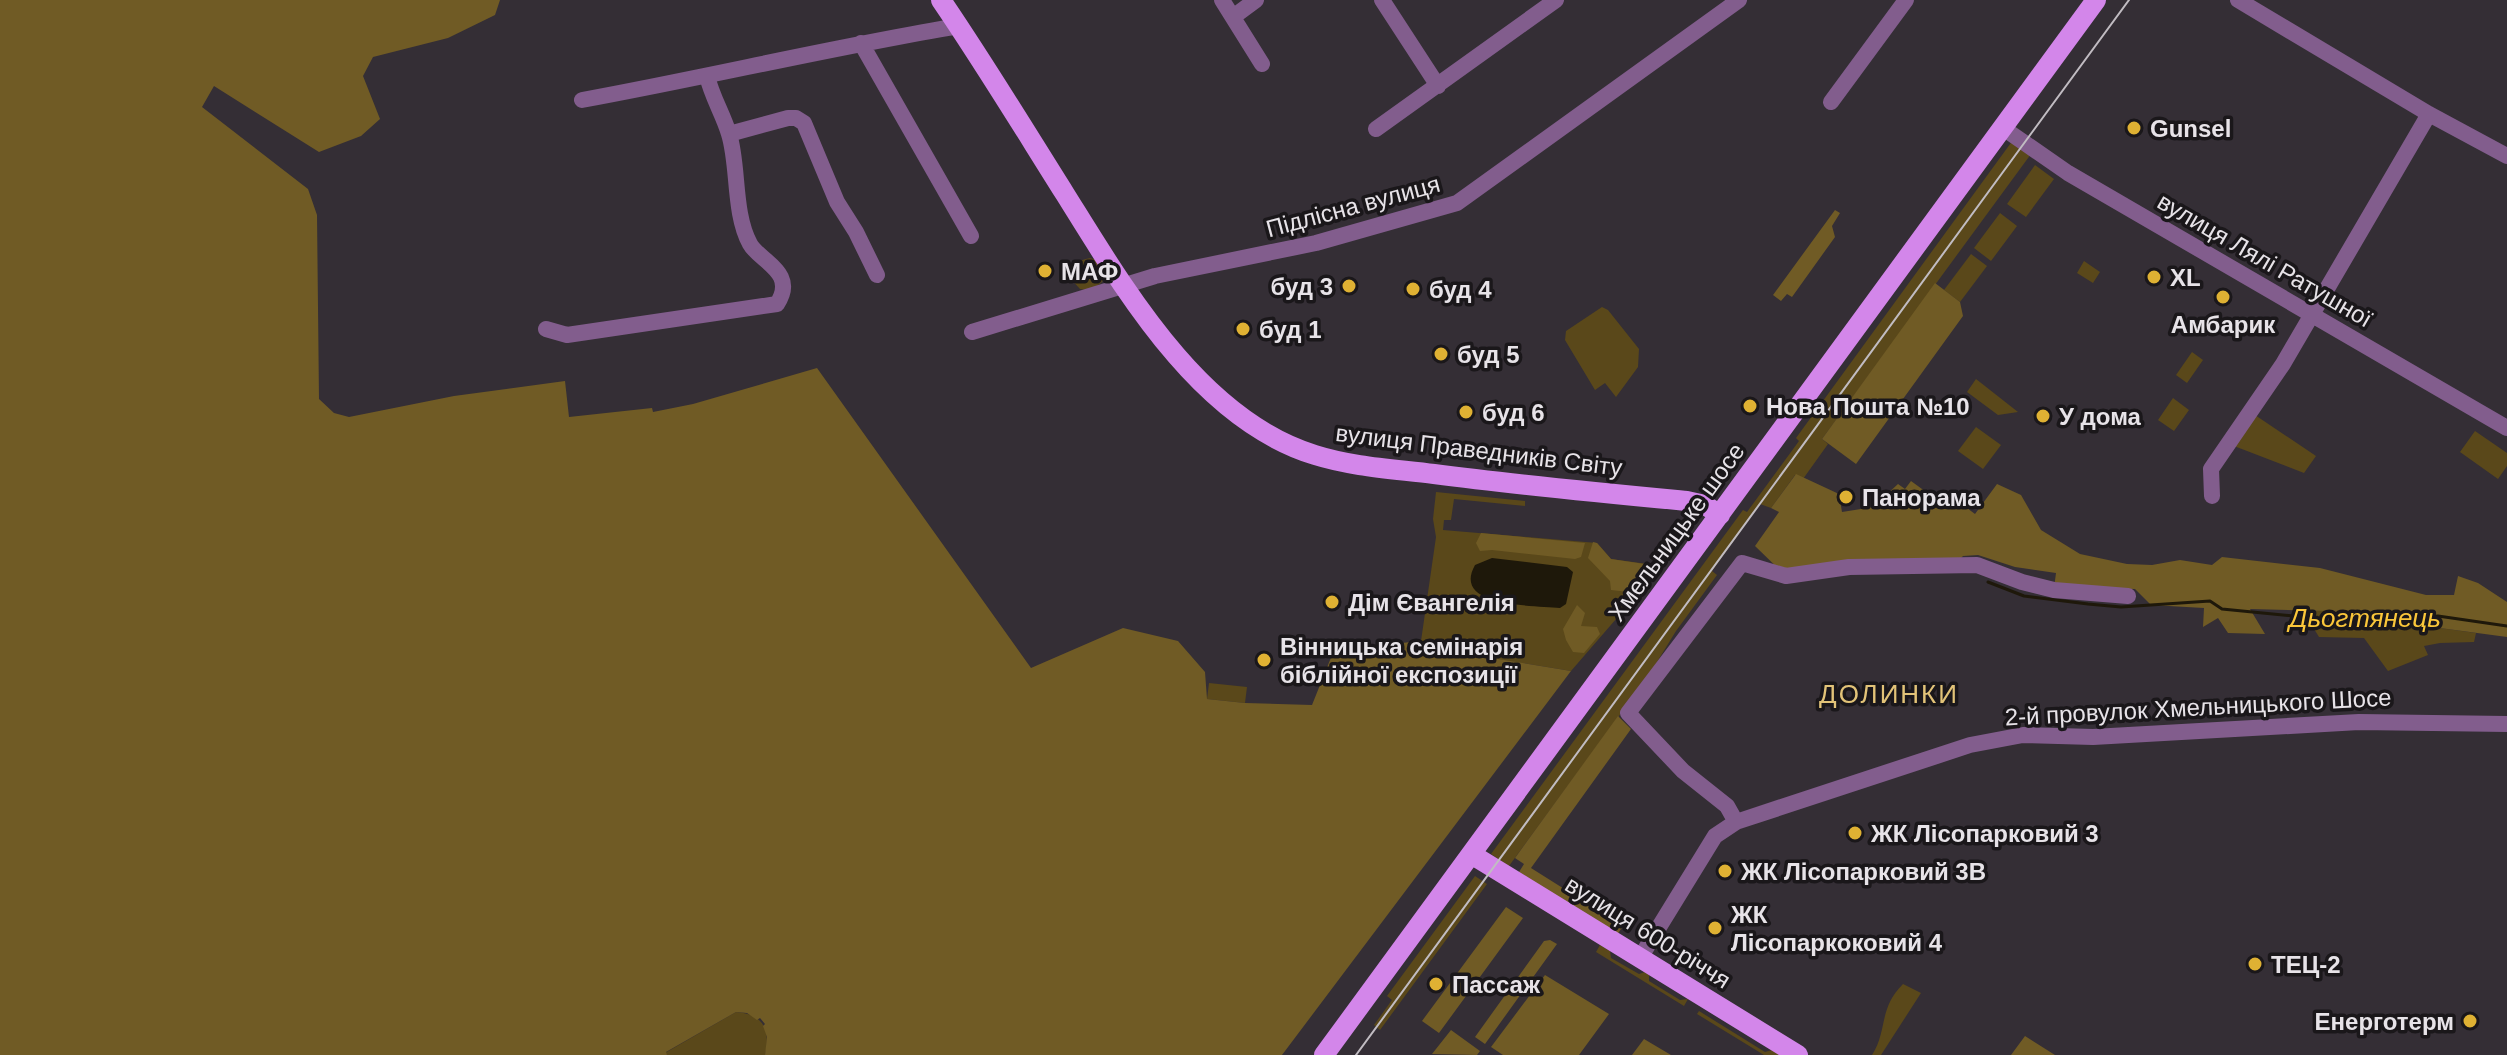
<svg xmlns="http://www.w3.org/2000/svg" width="2507" height="1055" font-family="Helvetica,sans-serif">
<style>
.green{fill:#5a481a}
.forest{fill:#705b25}
.water{fill:#1e180a}
.lines{fill:none;stroke-linecap:round;stroke-linejoin:round}
.stream{stroke:#1e180a;stroke-width:3}
.minor{stroke:#825d8d;stroke-width:16}
.major{stroke:#d386ea;stroke-width:20}
.tram{stroke:#c1bcc2;stroke-width:2}
.poi-dot{fill:#dfb133;stroke:#1a171a;stroke-width:3}
.labels{text-anchor:middle;dominant-baseline:central;stroke-width:7;stroke-linejoin:round;paint-order:stroke}
.poi-label{font-size:24px;font-weight:bold;fill:#e7e3e8;stroke:#1a171a;text-anchor:start}
.street-label{font-size:24px;fill:#e7e3e8;stroke:#1a171a}
.water-label{font-size:26px;font-style:italic;fill:#fac63a;stroke:#1a171a}
.neighbourhood-label{font-size:26px;letter-spacing:2px;fill:#e2c378;stroke:#1a171a}
</style>
<rect width="100%" height="100%" fill="#342e35"/>
<!-- green -->
<path class="green" d="M2013 140 2031 154 1822 439 1828 444 1803 479 1795 475 1771 508 1760 504 1712 571 1717 575 1676 631 1649 675 1509 866 1491 854 1743 510 1747 512 1799 441 1796 438Z
M2035 165 2054 179 2026 217 2007 204Z
M2000 213 2017 226 1991 261 1974 248Z
M1971 254 1987 266 1960 302 1944 290Z
M1090 258 1096 260 1106 275C1103 285 1090 291 1080 289L1070 278C1070 266 1078 260 1090 258Z
M2084 261 2100 272 2093 283 2077 273Z
M1602 307 1608 310 1639 349 1638 367 1616 397 1605 383 1595 390 1565 340 1566 331Z
M2192 352 2203 360 2187 383 2176 375Z
M1976 379 2018 412 1998 415 1967 392Z
M2173 398 2189 410 2174 431 2158 420Z
M2255 415 2316 456 2304 473 2234 446Z
M1976 427 2001 445 1983 469 1958 451Z
M2475 431 2507 453V466L2498 479 2460 452Z
M1436 492 1525 501V506L1454 499 1451 520H1444L1443 530 1597 543 1611 559 1662 566 1571 671 1436 649 1421 641 1436 537 1433 519Z
M2303 611H2325L2342 628H2440L2476 633 2474 642 2440 643 2424 646 2428 655 2388 671 2364 638 2319 637Z
M1209 683 1247 687 1245 703 1207 699Z
M1475 876 1487 884 1380 1030 1374 1025 1392 1000 1387 996Z
M1600 945 1610 951 1611 958 1639 974 1645 972 1649 975V981L1680 1000 1688 999 1684 1006 1596 952Z
M1903 984 1921 993 1881 1055H1872C1888 1030 1878 1009 1903 984Z
M1699 1011 1765 1052 1772 1050 1780 1055H1764L1697 1014Z
M736 1012C763 1014 771 1029 765 1055H667L665 1053Z"/>
<!-- forest -->
<path class="forest" d="M0 0H500L495 15 448 38 373 57 363 76 380 119 361 136 319 152 214 86 202 107 308 189 317 215 319 399 334 413 349 417 454 396 565 381 569 417 652 408 653 412 693 404 817 368 1031 668 1123 628 1178 641 1205 672 1207 699 1245 703 1312 705 1334 650 1421 641 1437 649 1571 671 1282 1055H765L767 1037 763 1026 765 1024 760 1018 757 1020 747 1013 736 1012 666 1052 667 1055H0Z
M1835 210 1840 213 1832 226 1835 237 1792 297 1787 294 1781 301 1773 295Z
M1935 283 1960 302 1963 316 1856 464 1822 439Z
M1796 474 1839 494 1842 512 1886 505 1885 496 1898 484 1905 489 1911 481 1944 505 1951 496 1975 514 1997 484 2021 495 2041 530 2080 554 2127 564 2152 565 2180 560 2212 565 2222 557 2320 568 2426 595H2454L2458 576 2478 583 2507 602V637L2440 628H2342L2325 611 2250 609 2265 634 2228 633 2218 618 2203 627 2204 608 2151 605 2135 589 2054 588 2056 573 2015 567 1978 555 1963 556 1954 565 1786 576 1755 546 1779 512 1771 508Z
M1481 533 1585 543 1581 557 1575 559 1492 550 1480 551 1476 543Z
M1593 542 1597 543 1611 559 1658 566 1637 593 1611 590 1610 581 1588 558Z
M1577 605 1585 613 1581 626 1597 627 1600 634 1584 653 1573 652 1566 640 1563 629Z
M1618 716 1631 729 1531 868 1623 926 1617 935 1519 872 1524 864 1515 858Z
M1506 907 1523 918 1439 1033 1422 1021Z
M1550 940 1557 944 1485 1044 1475 1037 1544 941Z
M1545 975 1609 1014 1579 1055H1503L1491 1047Z
M1451 1030 1480 1051 1477 1055 1432 1054Z
M2025 1036 2055 1055H2011Z
M1644 1039 1671 1055H1632Z"/>
<!-- water -->
<path class="water" d="M1492 558 1567 567 1573 572 1566 604 1560 608C1533 605 1451 608 1475 565Z"/>
<g class="lines">
<!-- stream -->
<path class="stream" d="M1988 582 2024 596 2088 604 2121 607 2210 601 2222 609 2303 617 2320 623 2356 625 2369 620 2438 616 2507 626"/>
<!-- minor -->
<path class="minor" d="M1222 0 1262 64
M1382 0 1438 86
M2238 0 2429 114 2507 156
M1233 17 1256 0
M861 43 971 236
M582 100C708 77 833 47 959 26
M1831 102 1906 0
M2003 128 2068 173 2507 428
M1376 129 1556 0
M729 134 788 118H796L804 123 837 202 856 232 877 275
M546 329 567 335 777 304C798 272 759 261 750 244 733 213 739 166 729 134 723 114 712 97 707 76
M972 332 1155 276 1316 243 1457 203 1739 0
M2212 496 2211 469 2283 364 2429 114
M1736 822 1727 806 1683 771 1628 713 1742 563 1786 576 1849 567 1977 565 2022 582 2054 590 2128 596
M1640 958 1715 836 1736 822 1970 745 2023 735 2093 737 2359 722 2507 724"/>
<!-- major -->
<path class="major" d="M941 0C984 63 1024 129 1065 194 1125 290 1200 420 1315 455 1353 467 1395 469 1434 474 1518 485 1603 493 1687 501L1705 505 1720 515
M1471 854 1798 1055
M1324 1055 2096 0"/>
<!-- tram -->
<path class="tram" d="M1356 1055 2129 0"/>
</g>
<!-- markers -->
<g class="poi-dot">
<circle cx="2134" cy="128" r="8"/>
<circle cx="1045" cy="271" r="8"/>
<circle cx="2154" cy="277" r="8"/>
<circle cx="1349" cy="286" r="8"/>
<circle cx="1413" cy="289" r="8"/>
<circle cx="2223" cy="297" r="8"/>
<circle cx="1243" cy="329" r="8"/>
<circle cx="1441" cy="354" r="8"/>
<circle cx="1750" cy="406" r="8"/>
<circle cx="1466" cy="412" r="8"/>
<circle cx="2043" cy="416" r="8"/>
<circle cx="1846" cy="497" r="8"/>
<circle cx="1332" cy="602" r="8"/>
<circle cx="1264" cy="660" r="8"/>
<circle cx="1855" cy="833" r="8"/>
<circle cx="1725" cy="871" r="8"/>
<circle cx="1715" cy="928" r="8"/>
<circle cx="2255" cy="964" r="8"/>
<circle cx="1436" cy="984" r="8"/>
<circle cx="2470" cy="1021" r="8"/>
</g>
<g class="labels">
<!-- poi labels -->
<g class="poi-label">
<text x="2150" y="128">Gunsel</text>
<text x="1061" y="271">МАФ</text>
<text x="2170" y="277">XL</text>
<text x="1333" y="286" text-anchor="end">буд 3</text>
<text x="1429" y="289">буд 4</text>
<text x="2223" y="324" text-anchor="middle">Амбарик</text>
<text x="1259" y="329">буд 1</text>
<text x="1457" y="354">буд 5</text>
<text x="1766" y="406">Нова Пошта №10</text>
<text x="1482" y="412">буд 6</text>
<text x="2059" y="416">У дома</text>
<text x="1862" y="497">Панорама</text>
<text x="1348" y="602">Дім Євангелія</text>
<text x="1280" y="646">Вінницька семінарія<tspan x="1280" dy="28">біблійної експозиції</tspan></text>
<text x="1871" y="833">ЖК Лісопарковий 3</text>
<text x="1741" y="871">ЖК Лісопарковий 3В</text>
<text x="1731" y="914">ЖК<tspan x="1731" dy="28">Лісопаркоковий 4</tspan></text>
<text x="2271" y="964">ТЕЦ-2</text>
<text x="1452" y="984">Пассаж</text>
<text x="2454" y="1021" text-anchor="end">Енерготерм</text>
</g>
<!-- street labels -->
<g class="street-label">
<text transform="translate(1353 206) rotate(-15)">Підлісна вулиця</text>
<text transform="translate(2265 260) rotate(30)">вулиця Лялі Ратушної</text>
<text transform="translate(1479 450) rotate(7)">вулиця Праведників Світу</text>
<text transform="translate(1676 532) rotate(-54)">Хмельницьке шосе</text>
<text transform="translate(2198 707) rotate(-3)">2-й провулок Хмельницького Шосе</text>
<text transform="translate(1648 932) rotate(32)">вулиця 600-річчя</text>
</g>
<!-- water labels -->
<g class="water-label">
<text x="2365" y="618">Дьогтянець</text>
</g>
<!-- neighbourhood labels -->
<g class="neighbourhood-label">
<text x="1889" y="694">ДОЛИНКИ</text>
</g>
</g>
</svg>
